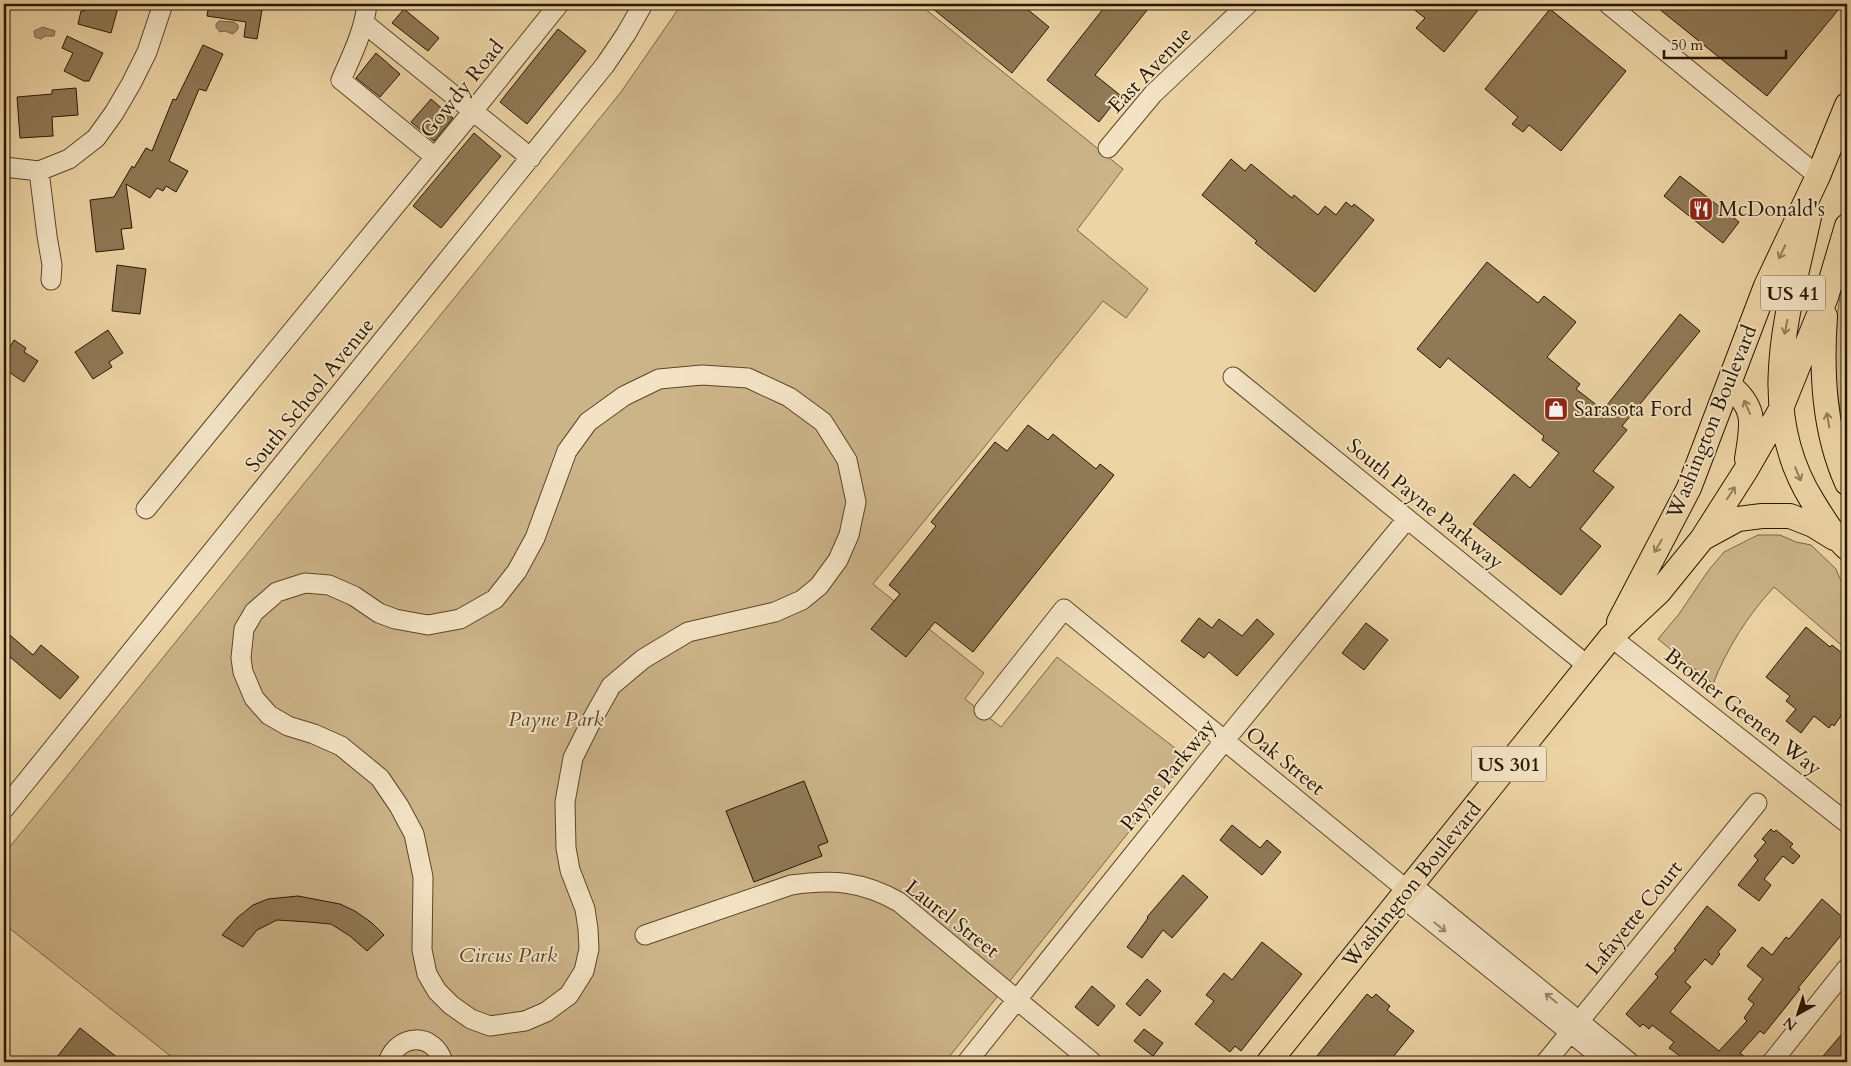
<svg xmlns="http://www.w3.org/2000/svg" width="1851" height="1066" font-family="Cardo,serif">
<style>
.green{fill:#ccb489;stroke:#7a6544}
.water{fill:#aa936d;stroke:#766141}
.building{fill:#8f7956;stroke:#291600}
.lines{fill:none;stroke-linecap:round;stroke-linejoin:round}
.minor-casing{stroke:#5a4629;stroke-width:21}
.major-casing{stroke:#291600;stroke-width:26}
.minor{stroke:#f3e3c4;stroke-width:19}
.major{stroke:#edd4a5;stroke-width:24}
.oneway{stroke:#957e5b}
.oneway2{stroke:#98876c}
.labels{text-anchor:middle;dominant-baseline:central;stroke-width:4;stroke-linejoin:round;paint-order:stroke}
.shield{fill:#f3e3c4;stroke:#66543b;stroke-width:1}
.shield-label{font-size:20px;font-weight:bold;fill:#291600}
.street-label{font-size:21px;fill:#291600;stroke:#f3e3c4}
.poi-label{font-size:21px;fill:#291600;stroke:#f3e3c4;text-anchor:start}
.park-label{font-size:21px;font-style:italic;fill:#5a4529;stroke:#f3e3c4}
</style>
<rect width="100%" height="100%" fill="#edd4a5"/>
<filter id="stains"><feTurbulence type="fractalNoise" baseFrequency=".004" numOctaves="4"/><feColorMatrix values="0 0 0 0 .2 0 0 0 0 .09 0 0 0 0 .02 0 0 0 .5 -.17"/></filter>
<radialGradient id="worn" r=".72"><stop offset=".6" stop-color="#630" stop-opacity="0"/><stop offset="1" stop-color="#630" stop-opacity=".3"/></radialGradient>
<!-- green -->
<path class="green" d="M680 4H919L1123 169 1077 230 1148 289 1126 318 1103 301 873 584 984 673 965 699 1001 727 1057 657 1188 758 945 1062H178L4 924V854L621 92 679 8Z
M1847 261V436C1832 389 1832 339 1841 291 1843 281 1844 270 1847 261Z
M1758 535H1780L1796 542 1811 545 1836 569 1840 579 1847 584V650L1774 587C1748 615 1727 648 1713 684L1658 639 1679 614 1708 571 1724 552Z"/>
<!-- water -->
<path class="water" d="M219 21 234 22 238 25V29L233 34 225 31 220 32 216 27V24Z
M43 27 55 31 54 36H45L41 39 35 37 34 31Z"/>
<!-- building -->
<path class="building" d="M86 4H119L111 33 78 24 81 11H84Z
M209 4H247L246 8 262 10 257 39 244 37 246 22 207 16Z
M927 4H1021L1049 27 1012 73Z
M1107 4H1152L1095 75 1120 95 1099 122 1047 80Z
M1407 4H1483L1444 52 1416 28 1425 18Z
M1653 4H1843L1767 96Z
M404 9 439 38 428 51 392 23Z
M1550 9 1626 71 1561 151 1529 125 1523 132 1512 124 1518 117 1485 89Z
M558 29 586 51 527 124 500 102Z
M67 36 103 53 89 81H84L64 71 73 53 62 48Z
M203 45 223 54 206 91 199 89 169 161 188 171 176 192 166 186 163 191 157 188 150 198 126 184 132 228 121 229 124 249 96 252 90 200 114 197 132 166 134 168 146 148 152 151 173 99 176 100Z
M376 53 400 74 380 97 356 78Z
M76 88 78 115 52 117 53 136 20 138 17 97 52 94V90Z
M431 99 453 118 434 141 411 122Z
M474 133 501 156 441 228 413 206Z
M1231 159 1245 171 1251 164 1292 198 1294 195 1318 215 1325 206 1336 215 1346 202 1352 207 1354 204 1374 220 1315 292 1255 243 1257 241 1202 195Z
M1680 176 1739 222 1723 243 1664 196Z
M1487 262 1538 303 1544 296 1576 322 1547 357 1580 384 1576 389 1603 410 1680 314 1700 331 1622 426 1627 430 1593 471 1614 487 1580 529 1601 546 1561 595 1473 524 1514 474 1530 488 1559 453 1542 440 1544 436 1448 358 1440 368 1417 349Z
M117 265 146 269 140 314 112 311Z
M108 330 123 353 109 362 112 367 93 379 75 352Z
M14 340 26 348 24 352 38 361 24 382 4 369V357Z
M1028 425 1048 440 1053 434 1096 469 1100 464 1114 475 973 652 935 622 906 657 871 629 900 594 889 585 936 526 931 522 995 442 1007 451Z
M1199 618 1212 628 1219 619 1242 636 1257 619 1274 634 1237 676 1209 652 1204 658 1181 641Z
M1366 623 1388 640 1364 670 1342 653Z
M1806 627 1830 647 1832 645 1847 657V707L1834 726 1832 724 1829 728 1814 716 1801 733 1786 721 1796 709 1786 701 1790 696 1766 677Z
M4 630 33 655 41 645 79 677 60 699 4 652Z
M804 781 828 842 818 846 822 856 754 882 726 811Z
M1232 825 1260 848 1267 840 1281 852 1262 875 1220 840Z
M1771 829 1774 832 1776 830 1793 844 1790 847 1800 856 1793 864 1783 856 1764 879 1771 885 1759 901 1738 885 1758 860 1754 856 1766 842 1762 839Z
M1183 875 1208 897 1172 938 1163 930 1142 958 1127 947 1148 918 1147 917Z
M298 896 340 904 355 911 372 923 384 935 367 951 350 936 331 924 308 922 277 920 257 930 243 947 222 935 237 918 253 905 268 899Z
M1822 899 1847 921V928L1798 988 1800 989 1764 1034 1760 1031 1740 1053 1751 1062H1688L1669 1048 1674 1042 1652 1025 1649 1029 1643 1024 1640 1027 1626 1014 1658 977 1655 974 1676 950 1674 949 1707 906 1736 930 1718 952 1720 954 1712 965 1705 959 1685 982 1691 987 1670 1012 1719 1051 1747 1021 1744 1018 1754 1004 1748 999 1763 979 1747 966 1762 947 1772 955 1786 937 1789 939Z
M1262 942 1302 974 1241 1051 1235 1046 1230 1052 1195 1024 1214 1001 1206 995 1224 973 1232 980Z
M1147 979 1161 991 1140 1016 1126 1004Z
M1092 986 1115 1006 1098 1026 1075 1007Z
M1367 994 1372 998 1376 994 1390 1006 1387 1010 1414 1031 1389 1062H1312Z
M80 1028 123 1062H53Z
M1847 1028V1062H1818Z
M1144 1029 1163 1043 1153 1056 1134 1041Z"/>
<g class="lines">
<defs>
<path id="minor" d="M367 4C364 31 352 55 341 80L435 157
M1608 4 1818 176
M364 23 531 158
M1108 148 1153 94 1248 4
M4 167 39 171 69 159 96 138 114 113 131 84 147 52 163 4
M39 171 47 236 52 265 51 280
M702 375 748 378 789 397 823 422 847 460 856 502 849 535 838 560 819 586 802 600 775 612 688 632 643 659 611 686 593 718 573 758 565 802 566 848 570 870 585 909 588 929 589 949 584 971 569 995 546 1012 525 1021 490 1026 471 1019 451 1005 437 991 427 974 422 950 423 877 414 834 399 806 380 778 341 746 314 734 288 726 269 715 254 698 243 672 241 658 244 629 254 612 277 592 305 583 329 585 354 596 379 613 395 619 428 625 460 619 495 599 517 571 535 538 567 451 588 422 624 396 659 379Z
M1233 377 1588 666
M146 509 473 111 559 4
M1611 637 1847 823
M984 710 1064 609 1407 890
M4 809 605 65 626 34 643 4
M1412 885 1629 1062
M1402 897 1607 1062
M645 935 791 885C832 879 862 881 899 902L1092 1062
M388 1062C398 1033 434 1032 443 1062
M967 1062 1225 740 1407 519
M1546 1062 1757 803
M1772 1062 1847 968"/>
<path id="major" d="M1809 217C1788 315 1755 409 1813 502 1823 518 1833 535 1847 548
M1825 316C1821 374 1824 431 1847 483
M1729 385C1758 409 1752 425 1747 459
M1705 537 1738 519 1762 516H1790L1813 525 1834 538
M1619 622 1689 488 1766 286 1818 176 1847 105
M1269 1062 1611 637 1659 592 1702 539 1746 470 1780 411 1826 297 1847 226"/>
</defs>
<!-- minor casing -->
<use href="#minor" class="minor-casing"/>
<!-- major casing -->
<use href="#major" class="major-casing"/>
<!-- minor -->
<use href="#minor" class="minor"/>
<!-- major -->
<use href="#major" class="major"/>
</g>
<!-- one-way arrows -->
<defs><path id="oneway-shaft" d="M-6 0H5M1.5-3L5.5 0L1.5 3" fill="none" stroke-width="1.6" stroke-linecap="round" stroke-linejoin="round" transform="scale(1.25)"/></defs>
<g class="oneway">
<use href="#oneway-shaft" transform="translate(1782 252) rotate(115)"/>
<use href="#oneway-shaft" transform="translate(1786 327) rotate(101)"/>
<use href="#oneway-shaft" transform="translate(1747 407) rotate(-114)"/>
<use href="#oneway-shaft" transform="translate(1828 420) rotate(-100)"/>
<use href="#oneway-shaft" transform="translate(1798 474) rotate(67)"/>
<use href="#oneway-shaft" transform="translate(1731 493) rotate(-57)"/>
<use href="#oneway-shaft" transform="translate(1658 546) rotate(120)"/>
</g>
<g class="oneway2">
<use href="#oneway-shaft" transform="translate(1440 927) rotate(39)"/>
<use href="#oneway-shaft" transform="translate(1551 998) rotate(-141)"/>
</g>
<!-- icons -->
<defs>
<symbol id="restaurant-square" viewBox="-11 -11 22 22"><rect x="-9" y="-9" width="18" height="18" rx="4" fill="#8f2418" stroke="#f3e3c4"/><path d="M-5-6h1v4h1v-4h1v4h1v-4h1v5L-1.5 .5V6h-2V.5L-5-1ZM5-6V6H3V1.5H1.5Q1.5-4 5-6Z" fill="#fff"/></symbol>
<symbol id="shop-square" viewBox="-11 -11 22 22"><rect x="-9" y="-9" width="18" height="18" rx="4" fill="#8f2418" stroke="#f3e3c4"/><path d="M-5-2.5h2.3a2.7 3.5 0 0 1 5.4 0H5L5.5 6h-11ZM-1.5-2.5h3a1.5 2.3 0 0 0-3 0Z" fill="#fff"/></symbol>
</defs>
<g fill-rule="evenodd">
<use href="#restaurant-square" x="1687" y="195" width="28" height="28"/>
<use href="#shop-square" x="1542" y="395" width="28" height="28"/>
</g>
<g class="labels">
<!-- shield labels -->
<g class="shield">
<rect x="1760.5" y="275.5" width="65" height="35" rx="4"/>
<rect x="1471.5" y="746.5" width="75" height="35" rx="4"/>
</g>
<g class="shield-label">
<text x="1793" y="293">US 41</text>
<text x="1509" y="764">US 301</text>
</g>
<!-- street labels -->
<g class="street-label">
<text transform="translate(1150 70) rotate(-46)">East Avenue</text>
<text transform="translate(462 89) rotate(-51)">Gowdy Road</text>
<text transform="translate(310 395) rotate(-51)">South School Avenue</text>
<text transform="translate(1712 422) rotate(-68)">Washington Boulevard</text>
<text transform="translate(1425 504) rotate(39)">South Payne Parkway</text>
<text transform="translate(1743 712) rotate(38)">Brother Geenen Way</text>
<text transform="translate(1285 761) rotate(39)">Oak Street</text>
<text transform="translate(1168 775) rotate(-51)">Payne Parkway</text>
<text transform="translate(1412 885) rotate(-51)">Washington Boulevard</text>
<text transform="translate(1634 918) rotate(-51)">Lafayette Court</text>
<text transform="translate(952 919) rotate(38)">Laurel Street</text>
</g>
<!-- poi labels -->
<g class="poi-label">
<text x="1718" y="209">McDonald's</text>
<text x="1574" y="409">Sarasota Ford</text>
</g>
<!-- park labels -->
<g class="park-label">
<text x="556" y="719">Payne Park</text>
<text x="508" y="955">Circus Park</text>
</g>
</g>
<!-- margin -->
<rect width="1851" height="1066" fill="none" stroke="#edd4a5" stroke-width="20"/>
<rect x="5" y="5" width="1841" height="1056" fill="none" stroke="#291600" stroke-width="2.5"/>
<rect x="10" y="10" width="1831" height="1046" fill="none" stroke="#291600"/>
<!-- north arrow -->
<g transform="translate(1798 1014) rotate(219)" stroke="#f3e3c4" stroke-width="4" paint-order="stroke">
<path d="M0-4L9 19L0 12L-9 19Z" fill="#291600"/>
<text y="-8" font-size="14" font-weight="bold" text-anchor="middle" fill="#291600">N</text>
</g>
<!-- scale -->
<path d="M1664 50v8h122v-8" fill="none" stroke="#291600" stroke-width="2.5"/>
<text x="1671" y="50" font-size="15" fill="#291600" stroke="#f3e3c4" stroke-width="4" paint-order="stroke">50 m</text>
<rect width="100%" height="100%" filter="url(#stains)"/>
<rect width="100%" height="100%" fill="url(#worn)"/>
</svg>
